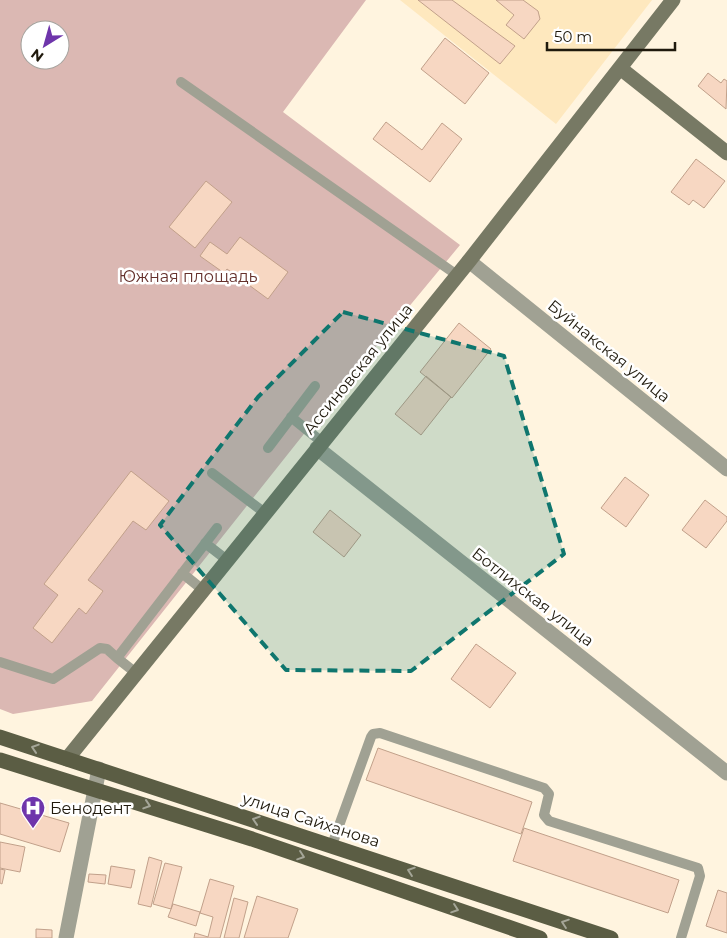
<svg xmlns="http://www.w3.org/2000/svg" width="727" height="938" font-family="Montserrat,sans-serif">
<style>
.built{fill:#fee8be}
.green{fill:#dbb8b3;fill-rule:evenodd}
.building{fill:#f7d7c2;stroke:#c1a08a}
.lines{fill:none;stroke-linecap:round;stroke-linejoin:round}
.lane{stroke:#a0a193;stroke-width:10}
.street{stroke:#a0a193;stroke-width:15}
.secondary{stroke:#777964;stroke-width:15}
.primary{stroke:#5b5d44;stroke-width:15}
.oneway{stroke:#a5a698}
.marked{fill:#0f766e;fill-opacity:0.2;stroke:#0f766e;stroke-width:4;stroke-dasharray:10 6;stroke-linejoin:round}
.labels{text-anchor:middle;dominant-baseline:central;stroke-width:5;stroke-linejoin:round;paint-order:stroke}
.park-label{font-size:16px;fill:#65312c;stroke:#fff}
.street-label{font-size:16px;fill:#1f190c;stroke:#fff}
.poi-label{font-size:16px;fill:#1f190c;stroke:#fff;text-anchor:start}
</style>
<rect width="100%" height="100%" fill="#fff4df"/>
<!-- built -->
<path class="built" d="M400 0H652L556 124Z"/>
<!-- green -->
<path class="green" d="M0 0H366L283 112 460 245 311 425 92 701 13 714 0 709ZM30 30H60V60H30Z"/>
<!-- building -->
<path class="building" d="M418 0H452L515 46 500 64Z
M496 0H523L538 11 540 19 524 39 506 25 514 15Z
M445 38 489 73 465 104 421 69Z
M708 73 721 83 724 79 727 81 726 109 698 86Z
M386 122 422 150 442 123 462 139 430 182 373 139Z
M696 159 725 181 704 208 693 200 689 205 671 192Z
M206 181 232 202 195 248 169 227Z
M240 237 288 272 268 299 227 269 224 273 200 256 210 242 227 254Z
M459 323 491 349 452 398 420 372Z
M426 376 451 397 421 435 395 414Z
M131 471 169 501 146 530 133 521 88 580 103 591 86 614 79 608 52 643 33 628 58 595 44 584Z
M625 477 649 495 626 527 601 508Z
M705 500 727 517V521L706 548 682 530Z
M330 510 361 535 344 557 313 532Z
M476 644 516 673 490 708 451 679Z
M378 748 532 802 521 834 366 780Z
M0 803 69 823 60 852 0 834Z
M524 828 679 880 668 913 513 861Z
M0 842 25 847 20 872 0 868Z
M149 857 162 861 151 907 138 904Z
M165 863 182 867 171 909 153 904Z
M111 866 135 870 131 888 108 884Z
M0 869 5 870 2 884 0 883Z
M89 874 106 875 105 884 88 882Z
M210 879 234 886 220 938H194L195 933 208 937 213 917 200 913Z
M718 890 727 893V933L706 926Z
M257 896 298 909 288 938H244Z
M234 898 248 902 239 938H224Z
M173 904 200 912 196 926 168 917Z
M36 929 52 930V938H36Z"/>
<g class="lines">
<!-- lane -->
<path class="lane" d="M181 82 457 275
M291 417 322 442
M268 448 315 386
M212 473 265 513
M205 543 227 560
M182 573 203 590
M0 662 53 679 100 648 107 649 117 658
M136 673 117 658 217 528
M332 845 371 737 373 734 380 733 544 788 549 794 544 815 549 821 698 868 700 876 681 938"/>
<!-- street -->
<path class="street" d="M469 261 727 469
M317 448 727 773
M66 938 99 769"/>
<!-- secondary -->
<path class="secondary" d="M620 68 727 153
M67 759 469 261 673 0"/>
<!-- primary -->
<path class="primary" d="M0 737 611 938
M0 760 252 839 540 938"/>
</g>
<!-- one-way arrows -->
<defs><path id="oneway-chevron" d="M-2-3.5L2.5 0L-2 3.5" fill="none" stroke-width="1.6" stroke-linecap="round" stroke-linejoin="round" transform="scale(1.25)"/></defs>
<g class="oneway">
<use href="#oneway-chevron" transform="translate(35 748) rotate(-162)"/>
<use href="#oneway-chevron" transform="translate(147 805) rotate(18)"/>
<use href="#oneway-chevron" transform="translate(256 820) rotate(-162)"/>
<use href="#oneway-chevron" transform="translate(301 856) rotate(19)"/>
<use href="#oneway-chevron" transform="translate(411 871) rotate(-161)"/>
<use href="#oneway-chevron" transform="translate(455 909) rotate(19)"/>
<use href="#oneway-chevron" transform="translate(565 923) rotate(-161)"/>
</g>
<!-- marked area -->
<path class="marked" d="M343 312 504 356 564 554 411 671 286 670 160 525 258 397Z"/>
<!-- icons -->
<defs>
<symbol id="hospital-pin" viewBox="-11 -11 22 30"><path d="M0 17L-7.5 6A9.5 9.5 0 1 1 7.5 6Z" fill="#6e35ab" stroke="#fff"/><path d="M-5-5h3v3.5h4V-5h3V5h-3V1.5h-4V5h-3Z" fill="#fff"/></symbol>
</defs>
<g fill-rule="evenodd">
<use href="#hospital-pin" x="19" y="794" width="28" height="38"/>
</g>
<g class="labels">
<!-- park labels -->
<g class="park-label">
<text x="188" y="276">Южная площадь</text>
</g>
<!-- street labels -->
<g class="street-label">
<text transform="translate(609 351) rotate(39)">Буйнакская улица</text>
<text transform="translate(358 369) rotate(-51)">Ассиновская улица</text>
<text transform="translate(533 597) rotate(38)">Ботлихская улица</text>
<text transform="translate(311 820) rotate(18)">улица Сайханова</text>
</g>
<!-- poi labels -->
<g class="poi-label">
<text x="50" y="808">Бенодент</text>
</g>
</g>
<!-- north arrow -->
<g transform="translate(45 45) rotate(217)"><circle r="24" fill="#ffffff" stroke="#a5a39e"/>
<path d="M0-4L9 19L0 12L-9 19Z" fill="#6e35ab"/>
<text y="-8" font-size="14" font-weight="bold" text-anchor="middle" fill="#1f190c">N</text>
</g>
<!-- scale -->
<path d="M547 42v8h128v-8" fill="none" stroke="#1f190c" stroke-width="2.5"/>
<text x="554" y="42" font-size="15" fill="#1f190c" stroke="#ffffff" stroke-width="4" paint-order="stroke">50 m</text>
</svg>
